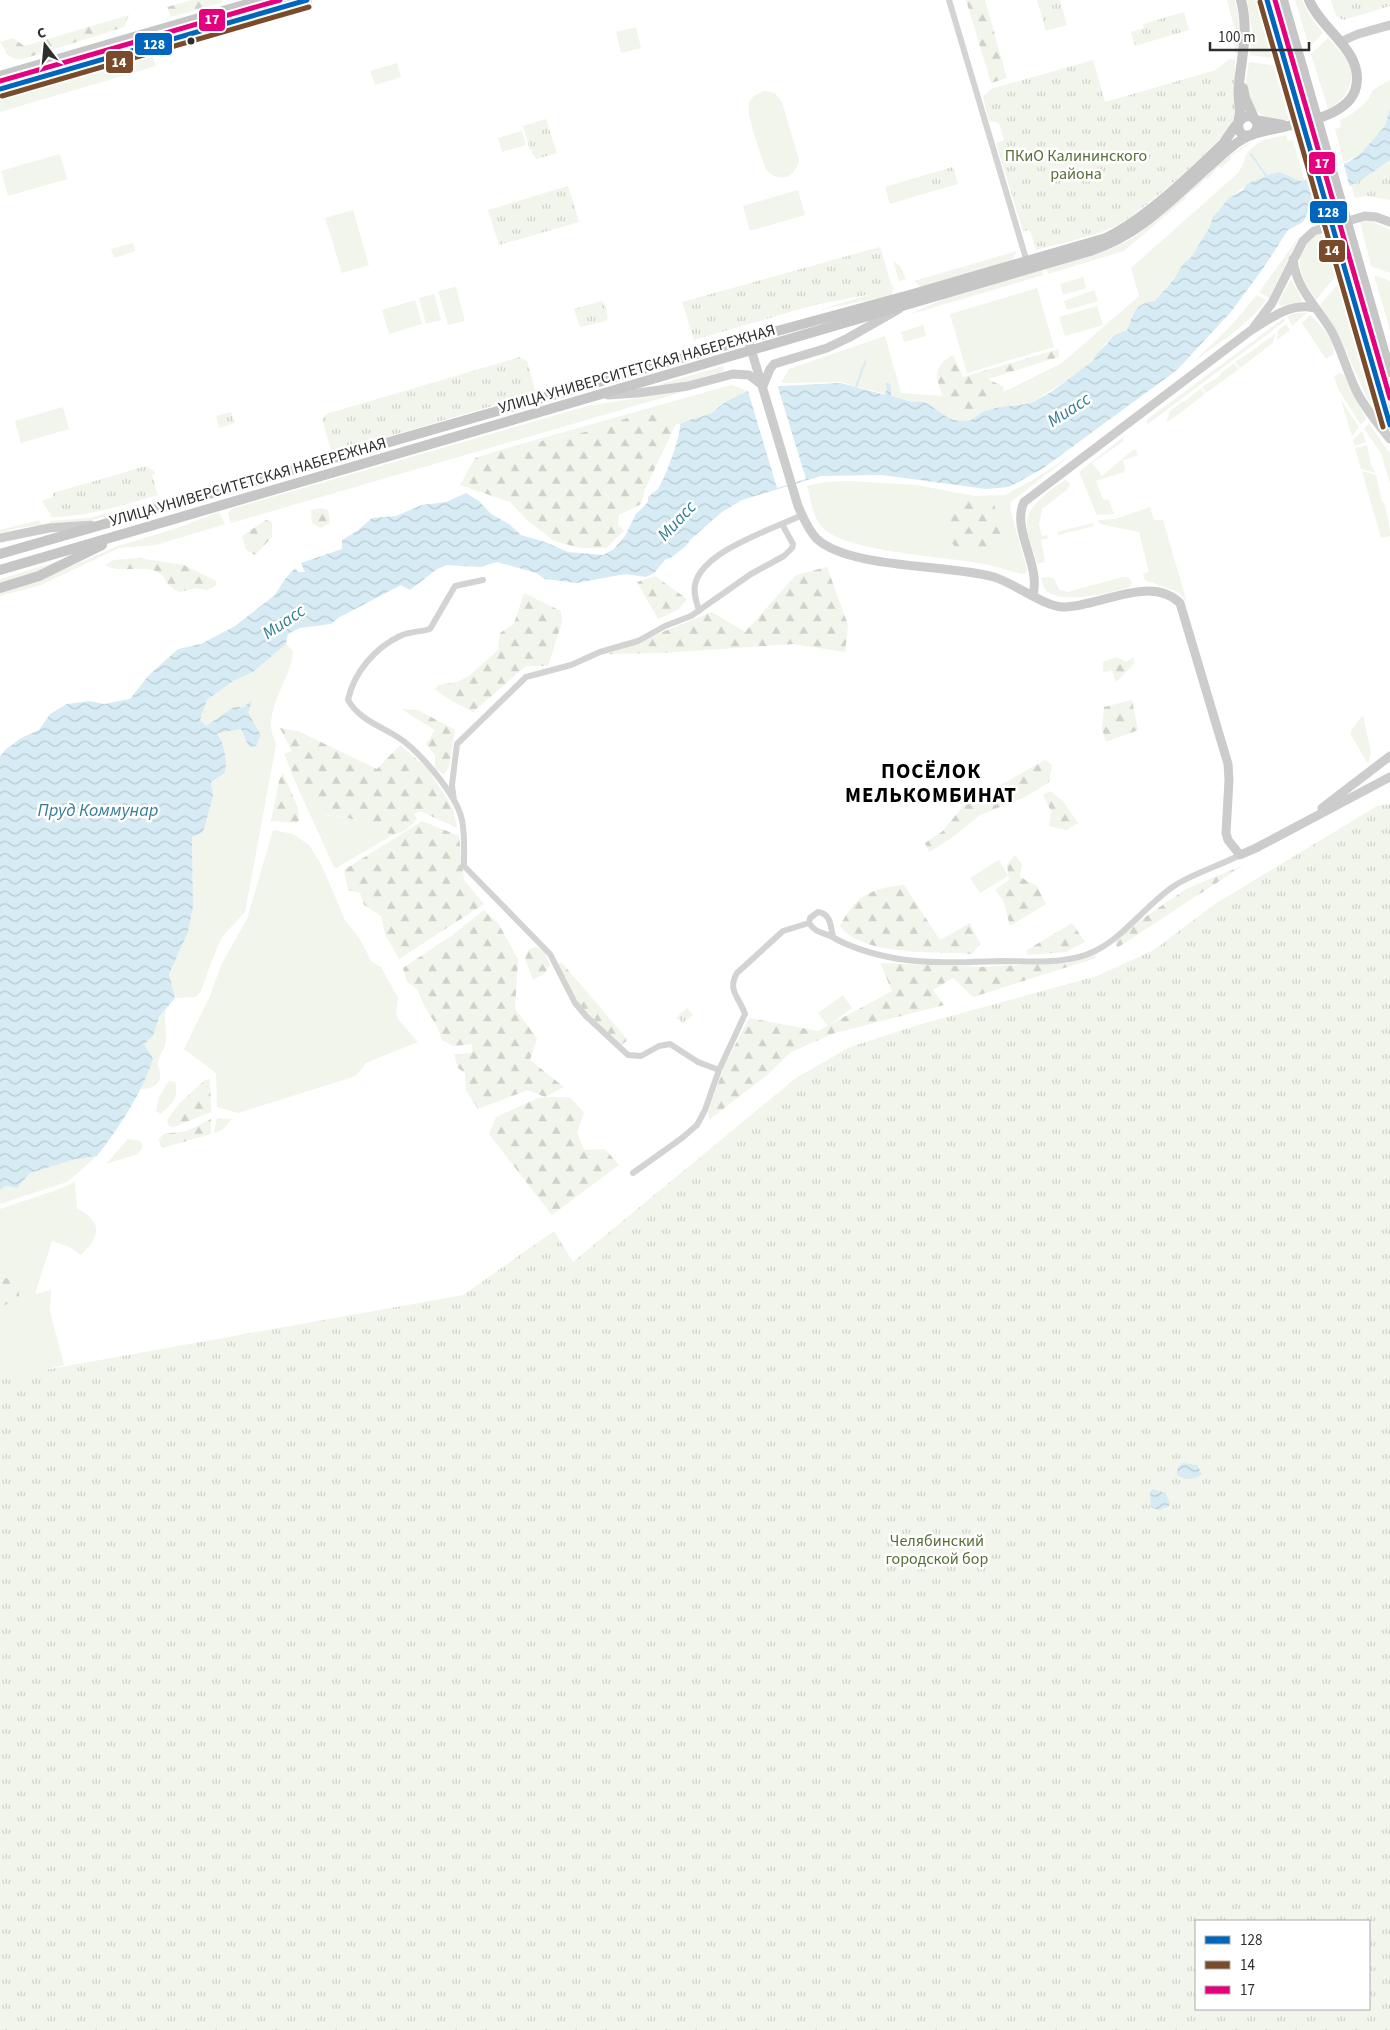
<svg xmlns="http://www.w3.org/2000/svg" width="1390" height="2030" font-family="'Source Sans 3',sans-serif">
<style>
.grass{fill:#f1f5eb}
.forest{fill:url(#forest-firs)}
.park{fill:url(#park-tufts);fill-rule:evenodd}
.water{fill:url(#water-waves)}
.pier{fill:#fff}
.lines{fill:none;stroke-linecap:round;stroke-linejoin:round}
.stream{stroke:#d6ebf3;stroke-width:2}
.street{stroke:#d3d3d3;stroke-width:6}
.secondary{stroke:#ccc;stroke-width:9}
.primary{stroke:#c6c6c6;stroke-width:10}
.bus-1-casing{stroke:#fff;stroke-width:9}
.bus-2-casing{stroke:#fff;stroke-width:9}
.bus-3-casing{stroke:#fff;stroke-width:9}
.bus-1{stroke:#0065bd;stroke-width:5}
.bus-2{stroke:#7a4b2a;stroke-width:5}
.bus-3{stroke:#e5007d;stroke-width:5}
.bus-dot{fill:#2e2e2e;stroke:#fff;stroke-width:2}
.labels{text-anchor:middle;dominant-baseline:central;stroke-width:5;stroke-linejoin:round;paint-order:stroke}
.park-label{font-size:16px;fill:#576e38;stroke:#fff}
.street-label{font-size:16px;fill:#2e2e2e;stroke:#fff}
.water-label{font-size:18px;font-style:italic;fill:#357d97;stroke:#fff}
.district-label{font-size:21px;font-weight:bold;letter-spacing:1px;fill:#000;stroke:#fff}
.line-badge{stroke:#fff;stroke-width:2}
.badge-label{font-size:14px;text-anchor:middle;font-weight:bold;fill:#fff}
</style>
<defs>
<pattern id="forest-firs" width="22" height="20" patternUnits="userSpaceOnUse" patternTransform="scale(1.25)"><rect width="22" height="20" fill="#f1f5eb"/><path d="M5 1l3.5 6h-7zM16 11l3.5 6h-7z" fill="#cfd2ca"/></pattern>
<pattern id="park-tufts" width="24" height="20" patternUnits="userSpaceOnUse" patternTransform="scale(1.25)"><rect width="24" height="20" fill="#f1f5eb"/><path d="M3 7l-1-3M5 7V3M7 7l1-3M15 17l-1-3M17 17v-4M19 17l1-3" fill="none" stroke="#cfd2ca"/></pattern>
<pattern id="water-waves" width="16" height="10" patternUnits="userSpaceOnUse" patternTransform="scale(1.25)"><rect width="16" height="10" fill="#d6ebf3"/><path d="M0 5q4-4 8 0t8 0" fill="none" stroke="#b8cad1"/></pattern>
</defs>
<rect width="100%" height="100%" fill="#fff"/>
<!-- grass -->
<path class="grass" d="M1227 0H1235C1240 18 1240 35 1238 54L1235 53 1234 42 1237 38Z
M1247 0H1255L1272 58 1250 55 1252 31Z
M1295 0H1302L1312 19 1323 33 1309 47Z
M636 27 641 48 621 53 616 32Z
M1328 38C1335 46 1344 54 1348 63 1357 82 1345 101 1328 109L1311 54Z
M152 55 156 66 0 112V99Z
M1229 59 1235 60V77L1218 78 1216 70Z
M1249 62 1273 65 1289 120C1265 124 1248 109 1246 85 1246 78 1248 69 1249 62Z
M397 63 401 77 375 85 370 71Z
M1390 80V108L1385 126 1362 152 1344 163 1335 129 1341 127 1340 120 1353 113 1368 100 1373 90Z
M765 91 775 93 782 102 799 160C795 179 779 183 766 170 762 157 745 113 749 102 752 96 759 93 765 91Z
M522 131 526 145 502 152 498 138Z
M1286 135 1288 141 1293 140 1304 180 1300 181 1280 172C1254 178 1230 193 1214 216 1211 220 1210 225 1208 230 1204 238 1197 249 1191 256 1179 271 1167 286 1155 302 1135 303 1134 313 1127 330L1113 336 1097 353 1093 361 1081 371 1031 403 1012 405 971 420 959 421 950 419 925 402H913L841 382 781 383 789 369 885 336 901 393 989 399 1062 363 1139 296 1131 268 1238 173 1244 162 1246 154 1253 147 1263 140Z
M1257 139 1231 156V159L1221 168 1219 166 1207 180 1206 178 1199 185V186L1185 196 1186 198 1124 251 1048 274 1046 268C1074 260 1107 254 1132 238 1177 209 1208 163 1257 139Z
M60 154 67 179 8 196 1 171Z
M928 174 933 191 890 204 885 187Z
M798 190 805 215 750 231 743 206Z
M353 210 369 265 342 273 325 218Z
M1371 221 1390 230V273L1371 266 1360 222Z
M1321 233 1335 277 1316 300C1299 276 1288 250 1321 233Z
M1299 237 1269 298 1259 292Z
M133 243 135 251 114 258 111 249Z
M1017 251 1012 260 921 287 914 281Z
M893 261 900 266 906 279 899 281Z
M1042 269 1043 275 908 315 946 298Z
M1374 275 1390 281V330Z
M1083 277 1086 288 1063 295 1060 284Z
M1291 279 1303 301 1281 306 1278 303Z
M1338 284 1373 408V409C1354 374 1344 338 1320 305Z
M456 287 465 321 448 325 438 291Z
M894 287 892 294 889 296 819 310Z
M1037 288 1054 347 967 373 950 314Z
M1094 290 1098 301 1067 310 1064 301Z
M434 294 441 320 426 324 419 298Z
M1257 295 1266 300C1247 327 1216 344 1191 364L1229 328Z
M415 300 422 324 389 334 382 310Z
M1097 306 1103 325 1065 336 1059 317Z
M1296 313H1307L1292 326 1287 316Z
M1310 315C1320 323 1335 341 1334 354L1326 359 1302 323Z
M1284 318 1285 321 1148 424 1146 421 1149 418Z
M1286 324 1290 330 1277 340 1278 330Z
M923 325 926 336 904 342 901 332Z
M1276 333 1273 343 1240 368 1235 362 1252 351Z
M1234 363 1239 369 1206 393 1202 387 1220 376 1221 373Z
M723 366 724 371 690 381 662 386 661 384Z
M608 370 611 372 546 390 543 389Z
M1340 373 1344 375 1366 419 1361 425 1338 389 1334 376Z
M731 385 748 391 727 401 710 414 689 420 680 424H676L664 413 627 418 599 429 500 450Z
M1201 388 1205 394 1168 422 1167 420 1170 411 1182 402H1184Z
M686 391 231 523 228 514 231 509 591 405Z
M1341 400 1359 427 1352 436Z
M63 407 69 429 21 443 15 421Z
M1369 423 1390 454V484L1381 453 1364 429Z
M1362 431 1366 442 1355 446 1353 440Z
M1122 438 1124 441 1092 463 1102 476 1134 449 1136 450 1138 455 1123 460 1125 469 1124 472 1096 481 1103 499 1109 500 1114 514 1097 515 1079 472Z
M1367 445 1371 465 1376 473 1361 469 1355 448Z
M1074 453 1011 502 1010 508 1027 570 1026 573 1021 574C1007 570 992 565 977 563 942 556 843 552 821 526 812 515 811 499 807 486L826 482 848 481 916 485 975 496 1005 495 1036 478Z
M1362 471 1376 475 1382 502 1384 503C1387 514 1390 524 1390 536L1381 538Z
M1066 480 1070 484 1068 489 1042 509 1039 525 1042 536 1047 535 1048 538 1041 540 1045 562 1037 564C1028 532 1016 517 1046 494 1052 489 1059 483 1066 480Z
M162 499 160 503 92 520 51 524 49 521 89 518Z
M1150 507 1154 520H1163L1187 602 1178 592 1145 580 1143 574 1149 572 1139 532 1100 524 1098 520 1115 519Z
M219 512 225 524 156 545 119 548 41 585 0 596V592L42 579 118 546 177 528Z
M39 520 42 525 18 528 0 533V530Z
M1093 523 1094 526 1058 535 1057 532Z
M63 560 48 568 0 584V579Z
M1049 577 1054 579 1059 589 1067 592 1123 577H1128L1132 582 1130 587C1112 593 1058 606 1045 589 1043 586 1042 581 1041 578Z
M286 644 293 651C291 677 271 699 271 726 271 733 275 739 276 745L245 912 222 937 211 963 201 991 196 997 175 998 169 974 188 932 193 907 192 836 213 796 211 782 225 773C228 761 224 743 217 732L241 729 252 701 244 707 206 726 200 721 206 701 233 681 253 672Z
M1363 715 1371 753 1368 764 1351 735V731Z
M285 755 304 791 325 815 348 818 385 831 396 833 336 868 334 867 293 777Z
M273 830 293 834 309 845 322 866 345 920 359 938 372 962 381 967 398 998 396 1012 398 1019 418 1042 366 1063 356 1076 238 1113 217 1107 216 1073 184 1049 210 996 221 965 247 919Z
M999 860 1008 876 980 893 970 878Z
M843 995 852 1008 828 1026 818 1013Z
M166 1009C163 1021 168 1033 165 1045 163 1051 158 1057 158 1063 158 1066 159 1068 160 1071 162 1084 153 1089 141 1089L152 1059 144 1044 153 1036 159 1017Z
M169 1081 175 1082C179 1099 172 1102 161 1114L156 1111 159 1097Z
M128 1139 140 1141 143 1146 138 1154 106 1164Z
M97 1156 67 1182 0 1204V1190L6 1186 17 1188 30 1173 76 1159Z
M75 1182 77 1208C104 1224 100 1235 81 1255L70 1247 52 1241 35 1294 51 1290 50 1311 64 1365 21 1376 0 1397V1209L54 1191Z"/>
<!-- forest -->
<path class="forest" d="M192 0H222L221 3 171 17 167 7Z
M966 0H985L1007 78 991 83Z
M129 15 124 27 23 59C8 60 8 54 0 42L13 38 24 46Z
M1059 349V357L988 379 1004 387 1001 400C979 411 972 416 947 407 939 384 927 369 953 355L963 377Z
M664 413 676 424 645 489 641 504 619 515 618 525 624 531 606 548H581L554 541 527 520 510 502 460 485 475 458 500 450 599 429 627 418Z
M965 498H982L994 504 1001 532 992 547 960 552 949 540 948 519Z
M322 508 328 510 330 523 321 528 312 523 311 510Z
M266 520 272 522V537L255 555 246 550 242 536Z
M138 558 184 565 216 581 217 585 207 590 197 588 179 592C176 590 172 588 169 585 164 580 164 575 156 571 139 565 120 574 105 565L114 560Z
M827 567 848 625 845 652 793 644 663 653 608 654 712 612 745 632 796 575Z
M655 576 687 599 679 609 658 619 637 582Z
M524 593 561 611 562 622 548 666H526L473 712 445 697 435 689 438 685 457 682 469 676 498 650 500 633 514 624Z
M1117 657 1126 662 1133 658 1135 663 1116 682 1112 671 1103 672V662Z
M1132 700 1138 730 1106 742 1102 729 1104 707Z
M401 709 418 710 455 730 449 767 444 775 435 768V755L426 744 435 730Z
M280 728 300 732 377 769 400 745 427 768 453 808 457 828 420 811 414 814 417 818C413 825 405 832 396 834 382 835 362 821 348 818 335 815 326 818 316 808 302 794 293 771 284 754L292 751Z
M1045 760 1052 765 1049 782 1027 796 980 815 953 837 929 852 925 843 943 831 963 806Z
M283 773 298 808 299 821 297 823 271 821 279 781Z
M1050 791 1063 801 1078 823 1067 830 1049 826 1051 811 1043 795Z
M422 821 459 836 464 880 484 904 399 959 385 934 381 916 364 905 360 893 348 890 344 870Z
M1015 855 1022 864 1020 877 1037 886 1046 904 1010 926 1003 900 995 890 1009 880 1007 865Z
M1244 865 1117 948 1115 941 1145 917 1186 889Z
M904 885 940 940 970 923 980 944 972 954C936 951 864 957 840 926 855 896 871 888 904 885Z
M484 910 498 923 518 959 515 1009 537 1038 530 1060 564 1087 545 1097 528 1090 478 1109 466 1090 465 1073 458 1068 454 1054 472 1053V1044L453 1046 442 1040 437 1026 426 1009 417 989 407 982 403 968 454 934Z
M1072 923 1085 942 1066 952 1027 955V950Z
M537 947 544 951 550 965 545 973 533 980 525 959 529 949Z
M1095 954 1096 958 973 997 953 978 933 990 944 1005 835 1033 791 1052 766 1076 710 1119 708 1112 724 1067 749 1018 818 1031 892 991 880 963 978 967 1068 963Z
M562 963 628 1040 620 1046 579 1004 558 964Z
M210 1079 211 1112 174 1127 169 1126 167 1120 179 1104 205 1080Z
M545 1097H570L584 1113 577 1133 584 1150 605 1149 619 1165 552 1215 489 1134 496 1117 538 1098Z
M217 1118 232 1119 222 1130 214 1133Z
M211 1119V1134L162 1148 159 1140 163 1134 187 1131Z
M7 1278 18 1287 20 1301 0 1306V1280Z"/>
<!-- park -->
<path class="park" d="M1037 0H1060L1067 25 1046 31Z
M1331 0H1390V6L1343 20 1336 16Z
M1184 12 1189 30 1135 46 1131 32 1144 28 1143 24Z
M1093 60 1105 102 1216 70 1218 78 1235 77C1235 90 1239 107 1235 119 1229 137 1136 217 1116 226 1091 237 1062 243 1036 250L1030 230 1023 231 996 143 1004 140 999 123 989 121 983 97 991 89Z
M546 119 557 153 536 159 529 147 523 126Z
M1390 160V200L1367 196 1355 198 1351 185Z
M953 167 958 184 933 191 928 174Z
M568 186 579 222 499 245 488 210Z
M880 247 893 290 814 305 694 340 682 302Z
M601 301 605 304 608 318 606 321 580 327 574 309Z
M520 357 527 361 536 393 332 453 322 419 326 414Z
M231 412 235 423 219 428 216 416Z
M146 466 154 471 155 474 152 475 158 495C122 505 89 517 52 517L42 501 53 497V493Z
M1390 804V2030H0V1378L463 1295 554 1231 573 1262 796 1078 850 1047 918 1025 1097 976 1154 950 1215 904 1377 806ZM1196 1921H1369V2009H1196Z
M687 1008 693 1015 683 1024 677 1017Z"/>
<!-- water -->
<path class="water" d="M1390 108V160L1364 178 1310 208 1303 222 1288 230 1262 270 1230 313 1177 370 1042 469 1009 487 986 489 882 475 821 476 742 500 722 512 691 539 686 546 672 557 665 560 654 573 646 577 625 574 577 583 545 579 536 573 497 562 480 567 446 565 437 569 410 590 401 585 338 618 331 624 300 628 288 634 286 644 253 672 233 681 207 700 200 720 206 726 234 707H244L252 700 248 713 261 735 256 746 249 747 241 729 217 733C224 743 228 761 225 773L211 782 213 796 203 832 192 837 193 907 188 932 169 974 175 998 159 1017 153 1036 144 1044 153 1059C141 1095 120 1126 97 1156L76 1159 30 1173 17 1188 6 1186 0 1190V757L5 750 21 738 39 730 50 714 67 704 90 701 104 704 130 699 148 676 178 649 201 644 235 626 275 595 285 579 295 568 298 572H305L301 563 342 549V540L357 531 372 518 396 516 422 505 446 502 466 493 479 501 491 514 509 524 521 535 545 542 568 552 603 555 614 549 625 536 636 514 648 502V497C651 494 655 492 658 489 664 481 682 434 680 424L689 420 710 414 727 401 748 391 780 386 841 383 885 395 887 387 885 384 888 382 891 387V396L913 402H925L950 419 959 421 971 420 983 412 996 408 1031 403 1051 392 1093 361 1097 353 1107 344 1113 336 1127 330C1134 313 1135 303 1155 301L1173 280 1184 263 1192 256 1208 230 1213 217 1229 198 1243 190 1247 184 1271 174 1280 172 1300 181 1311 179 1350 161 1362 152 1385 126Z
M1068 173a6 6 0 1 1 12 0a6 6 0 1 1-12 0Z
M1183 1463 1197 1465 1202 1474C1196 1480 1184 1480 1177 1475L1178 1467Z
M1153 1489C1166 1494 1166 1491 1170 1504L1168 1507 1158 1510 1151 1507 1150 1492Z"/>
<!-- pier -->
<path class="pier" d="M1343 161 1350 188 1315 208 1306 177Z
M777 384 806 479 777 488 748 391Z"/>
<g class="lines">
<!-- stream -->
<path class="stream" d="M1251 154 1267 177
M856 387 865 362"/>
<!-- street -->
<path class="street" d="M949 0 1027 262
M483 580 455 586 430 629C421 632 410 631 400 636 375 648 354 672 348 700 359 719 378 725 396 736 418 749 457 795 462 820 465 834 464 851 464 866L550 954 575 1003 586 1016 628 1055 641 1056 659 1046 670 1044 698 1062 719 1070
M699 611C697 603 693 594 695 585 701 551 774 529 802 515
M454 801 452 785 457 744 526 677 571 665 600 652 638 641 665 626 691 616 751 574 784 556 792 548 793 544 782 524
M833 936C830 925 831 914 818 912L810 918 809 923C816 934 824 932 834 938 854 949 876 955 899 959 932 964 967 962 1001 961 1032 961 1067 965 1095 951 1124 937 1147 904 1174 886 1194 873 1219 866 1240 855
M633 1173 682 1138 697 1125 705 1110 719 1070 745 1014C739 997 727 990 737 973L783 931 809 923"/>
<!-- secondary -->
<path class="secondary" d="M1340 42 1358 34 1390 25
M1293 259C1296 290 1318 307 1332 332 1343 353 1348 376 1359 396 1368 412 1379 425 1390 439
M1254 327 1272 303 1303 241 1314 231 1365 216 1376 217 1390 222
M748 339 798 506C803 517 808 530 817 539 850 569 948 564 994 577 1014 583 1045 607 1063 607 1099 607 1150 574 1180 603L1228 764 1229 780 1226 833 1228 840 1240 855 1256 848 1390 777
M763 386 770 369 774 364 827 348 848 338 899 309
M608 395 638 393 688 386 733 374 749 375 762 385
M0 538 49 528 91 525
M1033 595C1041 564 1011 530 1024 502L1250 331C1270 319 1290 302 1314 308
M1322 808 1390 756"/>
<!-- primary -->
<path class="primary" d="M1267 0 1390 425
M1283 0 1390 372
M0 76 261 0
M1243 88 1245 98 1255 120 1283 125
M0 89 307 0
M0 554 748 339 913 294 1106 238C1147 218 1189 176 1223 144 1228 137 1236 123 1243 118 1253 111 1264 126 1252 135 1246 136 1241 136 1239 130 1237 124 1240 116 1240 111 1239 102 1238 92 1239 84 1242 53 1249 31 1241 0
M0 570 1090 251C1139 235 1168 203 1206 169 1220 157 1234 142 1251 135 1280 124 1348 123 1356 87 1364 51 1321 30 1309 0
M0 588 39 576 102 545"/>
<defs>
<path id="bus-1" d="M1267 0 1390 425
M0 89 307 0"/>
<path id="bus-2" d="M1260 2 1383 427
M2 96 309 7"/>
<path id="bus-3" d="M1275 0 1390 398
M0 81 280 0"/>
</defs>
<!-- bus-1 casing -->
<use href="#bus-1" class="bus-1-casing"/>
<!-- bus-2 casing -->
<use href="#bus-2" class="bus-2-casing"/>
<!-- bus-3 casing -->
<use href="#bus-3" class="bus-3-casing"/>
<!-- bus-1 -->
<use href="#bus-1" class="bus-1"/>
<!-- bus-2 -->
<use href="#bus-2" class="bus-2"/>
<!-- bus-3 -->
<use href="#bus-3" class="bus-3"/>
</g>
<!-- markers -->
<circle class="bus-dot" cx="191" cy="41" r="4.5"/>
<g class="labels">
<!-- park labels -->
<g class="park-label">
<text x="1076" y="156">ПКиО Калининского<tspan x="1076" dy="18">района</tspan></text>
<text x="937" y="1541">Челябинский<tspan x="937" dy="18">городской бор</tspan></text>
</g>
<!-- street labels -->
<g class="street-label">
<text transform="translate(637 369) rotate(-16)">УЛИЦА УНИВЕРСИТЕТСКАЯ НАБЕРЕЖНАЯ</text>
<text transform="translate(248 482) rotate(-16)">УЛИЦА УНИВЕРСИТЕТСКАЯ НАБЕРЕЖНАЯ</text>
</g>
<!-- water labels -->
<g class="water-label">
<text transform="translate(1069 410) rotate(-33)">Миасс</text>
<text transform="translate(677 521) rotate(-47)">Миасс</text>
<text transform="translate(284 622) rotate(-34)">Миасс</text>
<text x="98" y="810">Пруд Коммунар</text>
</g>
<!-- district labels -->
<g class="district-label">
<text x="931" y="771">ПОСЁЛОК<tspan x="931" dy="24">МЕЛЬКОМБИНАТ</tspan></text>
</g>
</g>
<g class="line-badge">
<rect x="198" y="8" width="28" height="24" rx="5" fill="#e5007d"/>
<rect x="134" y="32" width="39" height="24" rx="5" fill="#0065bd"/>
<rect x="105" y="50" width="29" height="24" rx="5" fill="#7a4b2a"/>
<rect x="1308" y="151" width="28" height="24" rx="5" fill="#e5007d"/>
<rect x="1309" y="200" width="39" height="24" rx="5" fill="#0065bd"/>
<rect x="1318" y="239" width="28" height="24" rx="5" fill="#7a4b2a"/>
</g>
<g class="badge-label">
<text x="212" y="24">17</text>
<text x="154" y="49">128</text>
<text x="119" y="67">14</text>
<text x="1322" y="168">17</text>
<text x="1328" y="217">128</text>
<text x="1332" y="255">14</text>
</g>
<!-- legend -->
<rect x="1195" y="1920" width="175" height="90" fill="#ffffff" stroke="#ababab"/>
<rect x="1205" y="1936" width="25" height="8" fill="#0065bd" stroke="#ababab"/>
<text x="1240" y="1945" font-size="15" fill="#2e2e2e">128</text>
<rect x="1205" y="1961" width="25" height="8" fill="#7a4b2a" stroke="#ababab"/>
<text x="1240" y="1970" font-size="15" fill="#2e2e2e">14</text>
<rect x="1205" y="1986" width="25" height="8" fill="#e5007d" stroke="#ababab"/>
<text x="1240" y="1995" font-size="15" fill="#2e2e2e">17</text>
<!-- north arrow -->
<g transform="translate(45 45) rotate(344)" stroke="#ffffff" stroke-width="4" paint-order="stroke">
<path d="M0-4L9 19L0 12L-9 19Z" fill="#2e2e2e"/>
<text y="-8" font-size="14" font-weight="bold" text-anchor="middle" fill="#2e2e2e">С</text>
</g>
<!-- scale -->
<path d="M1210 42v8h99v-8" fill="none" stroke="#2e2e2e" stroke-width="2.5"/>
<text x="1218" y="42" font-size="15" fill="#2e2e2e" stroke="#ffffff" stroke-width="4" paint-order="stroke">100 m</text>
</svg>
